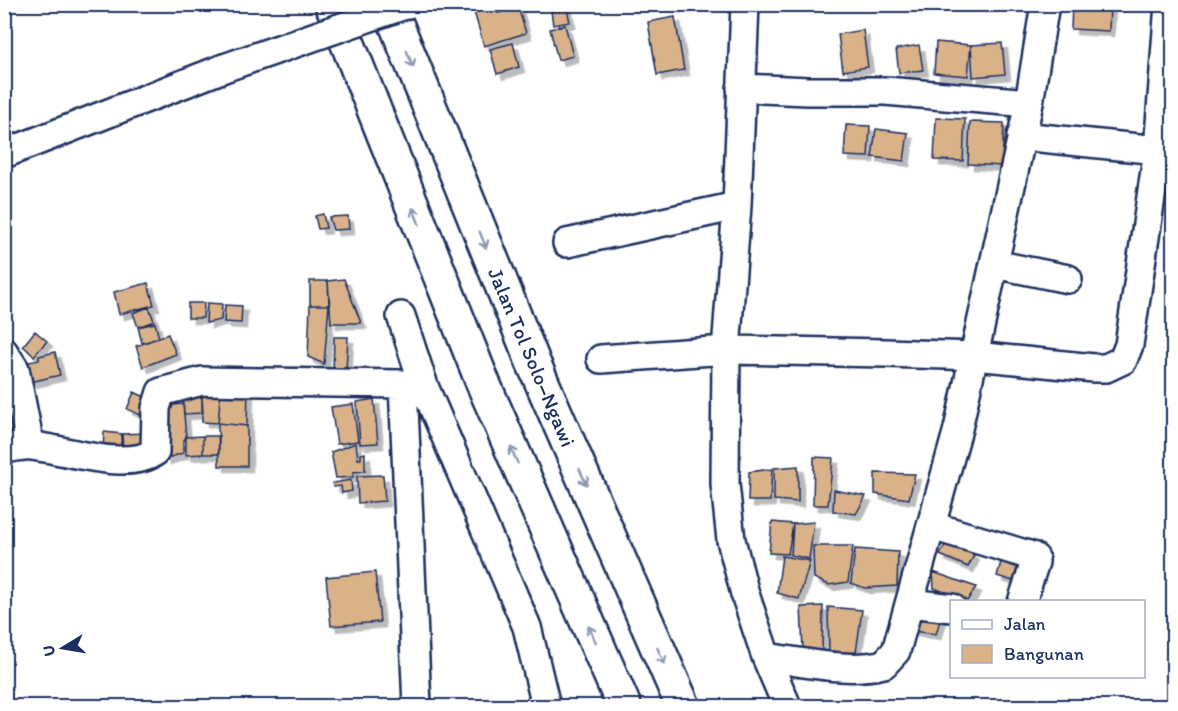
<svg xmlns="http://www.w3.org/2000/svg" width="1178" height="711" font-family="Itim,sans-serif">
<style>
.building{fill:#d9b28a;stroke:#1b2f5e;stroke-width:1.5;filter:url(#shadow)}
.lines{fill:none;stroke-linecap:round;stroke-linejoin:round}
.minor-casing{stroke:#1b2f5e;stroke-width:32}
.highway-casing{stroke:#1b2f5e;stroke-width:38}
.minor{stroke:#fff;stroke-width:27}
.highway{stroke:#fff;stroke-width:33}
.minor-bridge-casing{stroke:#1b2f5e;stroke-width:32;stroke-linecap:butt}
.minor-bridge{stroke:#fff;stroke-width:27}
.oneway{stroke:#8d97ae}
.labels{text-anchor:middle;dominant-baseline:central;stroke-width:6;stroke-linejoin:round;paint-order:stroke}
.street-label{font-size:21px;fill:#1b2f5e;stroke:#fff}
</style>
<defs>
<filter id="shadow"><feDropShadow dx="5.5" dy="5.5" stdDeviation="0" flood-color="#0004"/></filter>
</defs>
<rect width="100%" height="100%" fill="#fff"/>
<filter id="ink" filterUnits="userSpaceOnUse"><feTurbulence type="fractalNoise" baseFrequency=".0167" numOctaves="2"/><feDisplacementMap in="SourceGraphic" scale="12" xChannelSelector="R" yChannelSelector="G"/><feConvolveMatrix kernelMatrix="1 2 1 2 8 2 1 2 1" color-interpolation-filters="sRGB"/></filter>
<g filter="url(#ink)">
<!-- building -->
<path class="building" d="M495 4 498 13 518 7 526 33 484 46 472 5Z
M550 4H566L570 22 553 25Z
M1072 4H1110L1109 31 1071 29Z
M675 17 684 70 657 75 648 22Z
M565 25 573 56 558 60 550 29Z
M863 30 868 67 843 71 838 34Z
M936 42 971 45 968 76 934 73Z
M513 43 519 67 497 74 490 49Z
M1002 43 1005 74 973 77 971 45Z
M919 45 923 70 899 73 896 49Z
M936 118 965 119 963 161 934 160Z
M970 122 1004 123 1002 166 968 164Z
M846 125 870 126 868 157 844 156Z
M876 129 908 133 904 161 872 157Z
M323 214 326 228 318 229 315 216Z
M348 216 349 229 333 230 329 217Z
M344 279 361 323H331L328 281Z
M310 281H328L329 305H310Z
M148 283 154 305 119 314 114 292Z
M188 303H204L203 318H188Z
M207 303 222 304 221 320 206 323Z
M225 305 242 306 241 323 224 322Z
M310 305H329L324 364 308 357Z
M149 307 154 321 138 327 133 313Z
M155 323 159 338 142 343 138 327Z
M35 331 47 341 34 356 23 346Z
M168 334 176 354 143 367 136 346Z
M334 337H348L346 371H333Z
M55 352 60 375 30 382 25 363 39 360V356Z
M205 387 221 389 218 423 202 422V397Z
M221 389 248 390 247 426 218 423Z
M134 392 154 401 147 418 127 409Z
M202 397 203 413 184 414 183 398Z
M16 398 22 428 4 431V400Z
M374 399 378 443 360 444 357 402Z
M183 404 186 437 183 442V453L165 459 162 426 173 405Z
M353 404 358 441 337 444 331 407Z
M218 423 247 426V466H219Z
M104 432 122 434 120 451 103 449Z
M145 433V450H123L122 434Z
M203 436H219V454H203Z
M203 436V454L186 455V437Z
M356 443 358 459H361V454L365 453V471L353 472V477L336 478 331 452Z
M814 457 833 458 828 505H813Z
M798 466V502L774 500V468Z
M772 469 770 501H748L749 472Z
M875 473 915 474 909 499 875 494Z
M383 475 385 501 358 503 357 476Z
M351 480 352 491 342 493 341 486 334 487 333 483Z
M834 490 866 496 856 514 833 511Z
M772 522 793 524 788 554 769 553Z
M814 522 809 559 791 555 793 524Z
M949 537 974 555 968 567 940 555Z
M813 546H853L848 582 829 585 814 578Z
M855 549 898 552 897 586 865 588 851 583Z
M1003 555 1022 560 1013 581 997 576Z
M782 556 810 561 799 599 777 593Z
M375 572 380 622 331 626 326 577Z
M933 572 976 587 967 601 934 588Z
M823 606 822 651 803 650 801 607Z
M828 607 862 610 856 653 829 651Z
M917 613 942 614 936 634 912 631Z"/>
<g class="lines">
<defs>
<path id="minor" d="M745 4 737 206 726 350 725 484 731 540 745 594 766 657 787 706
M741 88 808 91H885L1029 103
M1021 136 1158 150
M4 154 224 68
M567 243 737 206
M994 264 1068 279
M401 316 424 386
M4 352 15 369 30 445
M601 359 726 350 886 353 975 356 1094 368H1106L1123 360 1129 345 1158 150 1169 4
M403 384 417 706
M4 449C13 448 23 445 32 446 65 449 126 472 155 452L156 408 161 392 202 381 403 384 424 386 527 627 546 706
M932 526 1032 556 1035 558V562L1022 602
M910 603 952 608
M766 657C802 662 848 673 884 664L896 651 958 429 1029 103 1045 4"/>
<path id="highway" d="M332 4 483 383 624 706
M388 4 533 362 683 706"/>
</defs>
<!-- minor casing -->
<use href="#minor" class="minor-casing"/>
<!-- highway casing -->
<use href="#highway" class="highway-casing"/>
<!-- minor -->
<use href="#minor" class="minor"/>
<!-- highway -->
<use href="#highway" class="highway"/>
<defs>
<path id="minor-bridge" d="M224 68 408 4"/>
</defs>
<!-- minor-bridge casing -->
<use href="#minor-bridge" class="minor-bridge-casing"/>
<!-- minor-bridge -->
<use href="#minor-bridge" class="minor-bridge"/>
</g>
<!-- one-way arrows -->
<defs><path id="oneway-shaft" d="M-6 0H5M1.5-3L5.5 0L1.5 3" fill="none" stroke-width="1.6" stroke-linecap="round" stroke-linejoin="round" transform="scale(1.5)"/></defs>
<g class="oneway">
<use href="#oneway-shaft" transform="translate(410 59) rotate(68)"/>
<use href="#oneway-shaft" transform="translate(416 216) rotate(-112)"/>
<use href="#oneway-shaft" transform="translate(483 240) rotate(68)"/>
<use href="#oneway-shaft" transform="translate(514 455) rotate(-114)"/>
<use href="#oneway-shaft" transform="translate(583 477) rotate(66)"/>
<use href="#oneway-shaft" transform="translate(592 634) rotate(-114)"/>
<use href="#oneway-shaft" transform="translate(661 656) rotate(66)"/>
</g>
</g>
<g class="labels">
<!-- street labels -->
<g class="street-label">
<text transform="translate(532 357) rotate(67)">Jalan Tol Solo–Ngawi</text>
</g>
</g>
<!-- margin -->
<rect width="1178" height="711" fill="none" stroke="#fff" stroke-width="24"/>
<rect x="12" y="12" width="1154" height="687" fill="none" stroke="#1b2f5e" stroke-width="2" filter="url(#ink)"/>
<!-- legend -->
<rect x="950" y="600" width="195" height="78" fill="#ffffff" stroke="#a4acbf" stroke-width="1.5"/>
<rect x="962" y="620" width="30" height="9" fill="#ffffff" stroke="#a4acbf" stroke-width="1.5"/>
<text x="1004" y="630" font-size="18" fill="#1b2f5e">Jalan</text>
<rect x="962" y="645" width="30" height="18" fill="#d9b28a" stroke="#a4acbf" stroke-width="1.5"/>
<text x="1004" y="660" font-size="18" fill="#1b2f5e">Bangunan</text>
<!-- north arrow -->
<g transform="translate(63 648) rotate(259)" stroke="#ffffff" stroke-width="4.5" paint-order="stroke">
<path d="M0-4.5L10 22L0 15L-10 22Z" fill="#1b2f5e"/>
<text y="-9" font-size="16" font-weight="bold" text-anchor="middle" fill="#1b2f5e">U</text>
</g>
</svg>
